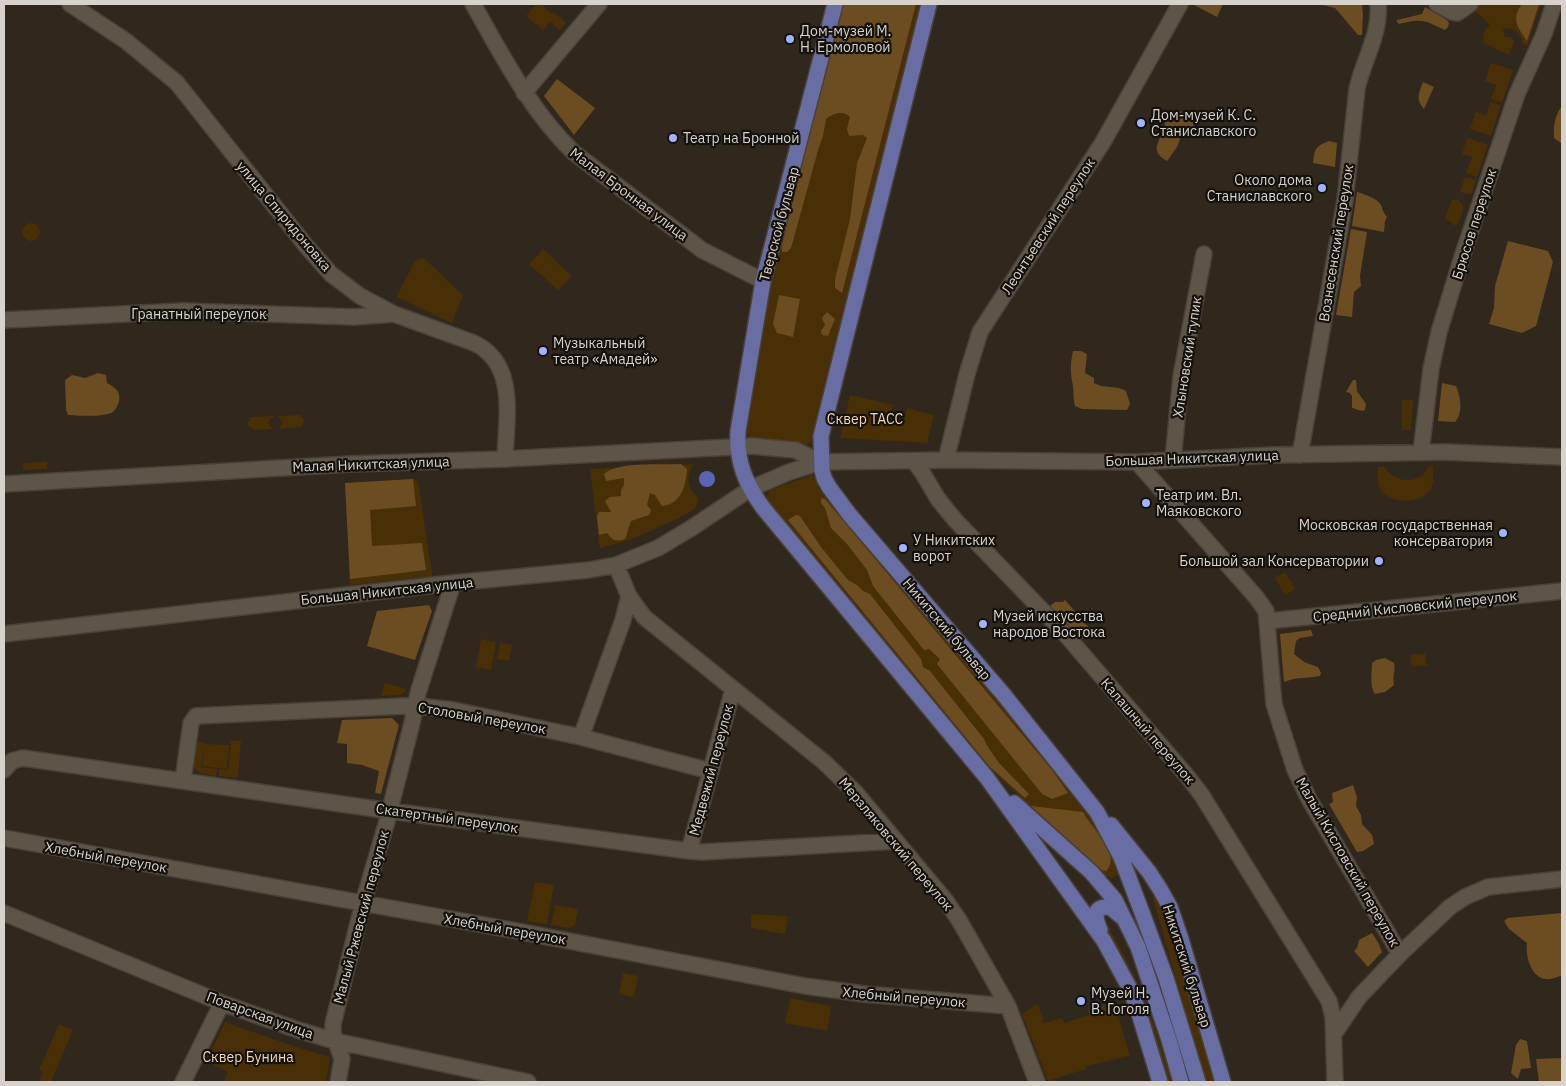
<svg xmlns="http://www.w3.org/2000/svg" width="1566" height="1086" font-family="'IBM Plex Sans',sans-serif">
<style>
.green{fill:#492f06}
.forest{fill:#6c4d21}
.water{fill:#5965b3}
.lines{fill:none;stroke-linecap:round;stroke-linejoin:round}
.minor-casing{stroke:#49423a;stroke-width:18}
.major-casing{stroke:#49423a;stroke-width:18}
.minor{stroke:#5e5549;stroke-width:15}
.major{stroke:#686ea3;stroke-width:15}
.poi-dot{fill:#a3b2fd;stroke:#15110c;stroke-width:2}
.labels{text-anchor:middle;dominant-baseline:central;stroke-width:4.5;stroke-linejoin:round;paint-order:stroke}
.poi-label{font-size:14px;fill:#d7d2cb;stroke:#15110c;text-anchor:start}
.street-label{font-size:14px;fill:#d7d2cb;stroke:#15110c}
.park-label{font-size:14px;fill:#f4d6af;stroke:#15110c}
</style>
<rect width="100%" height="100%" fill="#30271d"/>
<!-- green -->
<path class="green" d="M537 4H541L551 13 553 12 566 23 560 30 550 22 543 30 526 16Z
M840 4H920L812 440 806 446H801L750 439 747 432 769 294 787 215Z
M1481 4H1541L1527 46 1522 44C1522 32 1514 27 1503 29L1505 37H1511L1514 42 1509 55 1484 43 1483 33 1490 25 1474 10Z
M1491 63 1513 70 1502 103 1491 99 1496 85 1485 81Z
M1490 102 1501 105 1491 136 1470 129 1476 112 1486 115Z
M1467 138 1488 145 1477 177 1466 173 1472 157 1462 154Z
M1465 177 1476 180 1471 195 1460 192Z
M1452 200H1458L1463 205C1463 212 1461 218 1457 225H1454L1445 218Z
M22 232a9 9 0 1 1 18 0a9 9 0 1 1-18 0Z
M543 249 572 276 558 290 529 264Z
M422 258 426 260 463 295 452 323 396 297 415 261Z
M850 395 893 405 889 422 903 425 907 408 934 415 927 443 840 438Z
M1402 400H1413L1411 430H1402Z
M300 415 304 419 303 425 300 427 279 429 283 422 278 416Z
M273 416V418L270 419 268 423 273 429 254 430 248 425V422L251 417Z
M47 462V469L23 470V463Z
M694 464C685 476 687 489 699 498L695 509 679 518 630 540 600 548 590 469Z
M1429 466H1433C1433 472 1434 480 1432 486 1425 506 1387 505 1379 487 1377 481 1378 473 1378 467H1384C1395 483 1420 486 1429 466Z
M812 475 816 478 819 489 936 626 1051 764 1098 824 1108 842 1119 872 1117 876 1112 878 1105 876 988 767 768 502 767 496 770 490Z
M413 479 418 481 433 580 420 582 414 578 350 585 345 483Z
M1285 572 1295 589 1285 595 1275 578Z
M481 639 496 642 491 670 476 667Z
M500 643 512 645 509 661 497 659Z
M1425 653 1427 665 1412 667 1410 655Z
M385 683 406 689 405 692 400 695 381 696Z
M241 740 238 778 219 776V769L228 770 231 741Z
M197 742 204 743V744L229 745 227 769 202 766 204 747 201 767 217 769 216 776C187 772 193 768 197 742Z
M535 882 554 885 547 924 527 921Z
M1153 896H1155L1158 900 1172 930 1216 1082H1206L1153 898Z
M555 905 578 909 575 925 569 928 551 925Z
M751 914 788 916 785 934 751 928Z
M1104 918 1125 957 1145 999 1173 1082H1166L1100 919Z
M623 973 638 976 634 997 619 994Z
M790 998 831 1006 827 1031 785 1023Z
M1114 1002 1130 1056 1086 1066V1069L1048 1081 1022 1014 1038 1004 1044 1023 1062 1018 1064 1023 1089 1015 1088 1010Z
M225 1022 296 1047 330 1057 326 1082H223L228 1072 206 1061Z
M59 1024 73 1030 51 1082H39L43 1072 39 1070Z"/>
<!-- forest -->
<path class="forest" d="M842 4H916L842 293 835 288V279L850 219 857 163 867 138 863 135 849 136 847 129 850 117C844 110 833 113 826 119L823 136 819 147 791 248 787 252H782V245Z
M1195 4H1223L1217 17 1194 5Z
M1319 4H1362L1363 15 1362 35H1358L1335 8Z
M1522 4H1539L1527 41C1517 27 1511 18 1522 4Z
M1425 7 1447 20 1449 23 1448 27 1445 30C1424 20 1422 18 1399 24L1397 22V20L1422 14Z
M557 79 595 108 574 135 544 96Z
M1423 82 1434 87 1424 109C1415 99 1419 93 1423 82Z
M1562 106V144L1554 138C1553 128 1555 114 1562 106Z
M1180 111 1194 119 1195 122 1194 128 1184 129 1177 147 1167 161C1145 149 1165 138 1165 122L1170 116 1174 117Z
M1329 141 1337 143 1335 167 1313 163C1315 149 1314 147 1329 141Z
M1357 192C1364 194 1377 198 1381 205 1383 210 1383 212 1387 217L1385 221 1384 232 1352 226Z
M1351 229 1367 232 1360 276 1361 286 1354 292 1352 317 1336 315Z
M1508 241 1548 251 1553 262 1536 326 1522 333 1489 324 1494 308 1495 286Z
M779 295 800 299 793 337 777 333 773 324Z
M827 312 835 319 828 336 822 335 821 331 825 325 822 318Z
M1073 351H1081L1087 354 1085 373 1094 378V383C1104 389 1117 385 1126 391L1130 404 1127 410 1082 409 1075 406C1073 399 1074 393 1073 386 1070 371 1070 366 1073 351Z
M98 373 106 375 107 383C115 388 121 391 119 401 118 405 116 409 113 412 106 417 77 416 68 415L66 410 65 380 72 375 85 378Z
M1353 380H1356L1357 391 1366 404 1365 410 1362 411 1352 408V396L1350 393 1346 392Z
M1442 383 1456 386C1461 397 1463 413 1455 422L1438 421Z
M681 464 687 469C686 485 681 505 662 506L655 495 650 493 647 505 651 510 649 515 631 521 625 539C616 542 613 541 607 533L599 535 597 516 599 512H611L605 501 610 497 621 496V490L624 485V478L606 481 604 474C618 461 661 465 681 464Z
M413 479 416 506 370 510 372 546 422 543 426 570 350 579 345 483Z
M821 498 825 499 1052 770 1068 793 1052 799 1042 794 937 664 940 659 929 649 924 650 873 586 867 570 847 544 831 528 825 508 821 503Z
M796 515 800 516 821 547 848 580 857 585 863 591 870 594 921 659 923 667 930 671 984 739 986 744 999 763 1029 794 1025 798 990 767 788 520Z
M1065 600 1092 631 1081 640 1050 606 1055 602H1063Z
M429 605 432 611 415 660 367 646 377 611Z
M1311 630 1313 636 1300 638 1296 641 1294 654 1304 662 1318 667 1321 673 1320 676C1307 679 1299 676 1284 682L1280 634Z
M1385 658 1394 663C1396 670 1392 676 1394 685L1385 692 1375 694C1369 686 1372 673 1372 663L1376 660Z
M392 718 399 725 381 794 375 793 379 771 362 765 347 763V744L337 743 342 720Z
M1353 785 1357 797 1356 806 1361 815 1362 824 1372 835 1374 844 1363 851 1357 852 1329 804 1333 802 1332 793Z
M1031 806 1083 812C1089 825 1123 856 1106 871L1102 870Z
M1562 913V958L1561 960 1562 975C1557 977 1551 980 1546 979 1531 978 1525 955 1527 943L1509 929 1504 921 1508 918Z
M1372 933 1379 944 1382 952 1368 967 1354 951 1357 948 1359 940Z
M1520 1039 1527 1041 1531 1068 1521 1069 1518 1079 1511 1073 1516 1045Z
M1562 1058V1081L1539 1082 1536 1059Z"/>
<!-- water -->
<path class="water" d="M699 479a8 8 0 1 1 16 0a8 8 0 1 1-16 0Z"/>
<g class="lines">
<defs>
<path id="minor" d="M70 4 126 41 177 83 307 247 331 274 360 296 394 314 474 343C518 364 506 418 505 459
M473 4C502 55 530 110 573 152L702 250 763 281
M1437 4 1452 12 1457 13 1470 4
M524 93 599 4
M4 320 184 311 354 317 394 314
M1421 452 1431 369 1439 332 1462 257 1517 94 1544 34 1554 4
M1300 455 1345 200 1357 89C1363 60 1381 34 1378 4
M946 460 967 374 980 332 1103 142 1180 4
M1173 460 1181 376 1204 254
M914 461 922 472 938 499 955 520 1066 635 1187 776 1201 794 1329 1001 1333 1017 1335 1082
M1137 462 1256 597 1266 611 1274 704 1295 770 1309 799 1400 954
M4 484 351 464 505 459 752 446 795 450 821 462
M616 565 629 596 644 617 824 762 856 793 946 901 959 920 1008 1006 1037 1082
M1268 621 1562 591
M4 634 453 583 589 570 616 565 658 548 693 527 750 489 789 472 821 462 946 460 1137 462 1274 455 1445 452 1562 457
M581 737 623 620 629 596
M4 770 12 761 23 758 376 809 689 851 703 852 896 841
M183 780 191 723 196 716 404 706 427 707 453 710 581 737 710 771
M4 838 506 929 805 986 864 994 1008 1006
M689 851 733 689
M4 913 222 1003 298 1030 335 1041 528 1082
M1334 1034 1359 997 1400 954 1450 907 1465 897 1488 887 1562 879
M183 1082 222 1003
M338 1082 342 1059 333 1033V1024L363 903 387 821 412 723 418 693 453 583"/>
<path id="major" d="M835 4 763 281 738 431C736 462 746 485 764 509L987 778 1104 941 1129 987 1137 1007 1160 1082
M929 4 821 436 822 470 824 478 829 487 849 514 1004 695 1097 812 1121 857 1144 918 1166 978 1198 1082
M1014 803 1091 872 1115 900 1138 947 1169 1040 1181 1082
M1111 825 1149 872 1160 889 1170 907 1181 939 1223 1082
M1100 930C1095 918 1092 906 1110 907L1122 917"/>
</defs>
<!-- minor casing -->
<use href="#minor" class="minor-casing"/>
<!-- major casing -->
<use href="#major" class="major-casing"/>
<!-- minor -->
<use href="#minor" class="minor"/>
<!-- major -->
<use href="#major" class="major"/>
</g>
<!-- markers -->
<g class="poi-dot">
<circle cx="790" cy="39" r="5"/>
<circle cx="1141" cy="123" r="5"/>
<circle cx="673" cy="138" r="5"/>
<circle cx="1322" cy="188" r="5"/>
<circle cx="543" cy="351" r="5"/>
<circle cx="1146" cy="503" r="5"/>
<circle cx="1503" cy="533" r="5"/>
<circle cx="903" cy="548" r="5"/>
<circle cx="1379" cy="561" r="5"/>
<circle cx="983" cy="624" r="5"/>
<circle cx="1081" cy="1001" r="5"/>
</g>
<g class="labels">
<!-- poi labels -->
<g class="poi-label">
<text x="800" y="31">Дом-музей М.<tspan x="800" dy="16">Н. Ермоловой</tspan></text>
<text x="1151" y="115">Дом-музей К. С.<tspan x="1151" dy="16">Станиславского</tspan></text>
<text x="683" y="138">Театр на Бронной</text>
<text x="1312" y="180" text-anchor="end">Около дома<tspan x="1312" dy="16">Станиславского</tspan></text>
<text x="553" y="343">Музыкальный<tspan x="553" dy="16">театр «Амадей»</tspan></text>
<text x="1156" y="495">Театр им. Вл.<tspan x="1156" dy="16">Маяковского</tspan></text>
<text x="1493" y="525" text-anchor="end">Московская государственная<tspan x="1493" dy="16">консерватория</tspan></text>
<text x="913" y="540">У Никитских<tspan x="913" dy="16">ворот</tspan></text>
<text x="1369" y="561" text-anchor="end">Большой зал Консерватории</text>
<text x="993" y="616">Музей искусства<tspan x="993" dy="16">народов Востока</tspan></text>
<text x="1091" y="993">Музей Н.<tspan x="1091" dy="16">В. Гоголя</tspan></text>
</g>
<!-- street labels -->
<g class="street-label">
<text transform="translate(629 194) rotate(37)">Малая Бронная улица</text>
<text transform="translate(284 216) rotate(50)">улица Спиридоновка</text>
<text transform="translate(779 224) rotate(-75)">Тверской бульвар</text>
<text transform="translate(1474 224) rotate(-72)">Брюсов переулок</text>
<text transform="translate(1048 226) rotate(-57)">Леонтьевский переулок</text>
<text transform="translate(1336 243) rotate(-81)">Вознесенский переулок</text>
<text x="199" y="314">Гранатный переулок</text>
<text transform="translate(1187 357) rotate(-81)">Хлыновский тупик</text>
<text transform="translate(1192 458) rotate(-2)">Большая Никитская улица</text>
<text transform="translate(371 464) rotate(-2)">Малая Никитская улица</text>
<text transform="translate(387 591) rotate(-6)">Большая Никитская улица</text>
<text transform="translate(1415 606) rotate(-6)">Средний Кисловский переулок</text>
<text transform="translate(947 629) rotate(50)">Никитский бульвар</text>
<text transform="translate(482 718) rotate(10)">Столовый переулок</text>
<text transform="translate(1148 731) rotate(49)">Калашный переулок</text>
<text transform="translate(711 770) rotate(-75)">Медвежий переулок</text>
<text transform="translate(447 818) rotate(8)">Скатертный переулок</text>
<text transform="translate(896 844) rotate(50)">Мерзляковский переулок</text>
<text transform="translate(106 857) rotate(10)">Хлебный переулок</text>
<text transform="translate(1348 862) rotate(60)">Малый Кисловский переулок</text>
<text transform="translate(361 917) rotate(-75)">Малый Ржевский переулок</text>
<text transform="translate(505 929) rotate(10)">Хлебный переулок</text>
<text transform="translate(1187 966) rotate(72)">Никитский бульвар</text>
<text transform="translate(904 997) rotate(5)">Хлебный переулок</text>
<text transform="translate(260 1015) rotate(20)">Поварская улица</text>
</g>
<!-- park labels -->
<g class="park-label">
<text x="865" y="419">Сквер ТАСС</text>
<text x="248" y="1057">Сквер Бунина</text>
</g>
</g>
<!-- border -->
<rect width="1566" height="1086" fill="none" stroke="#d7d2cb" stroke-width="10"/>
</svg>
